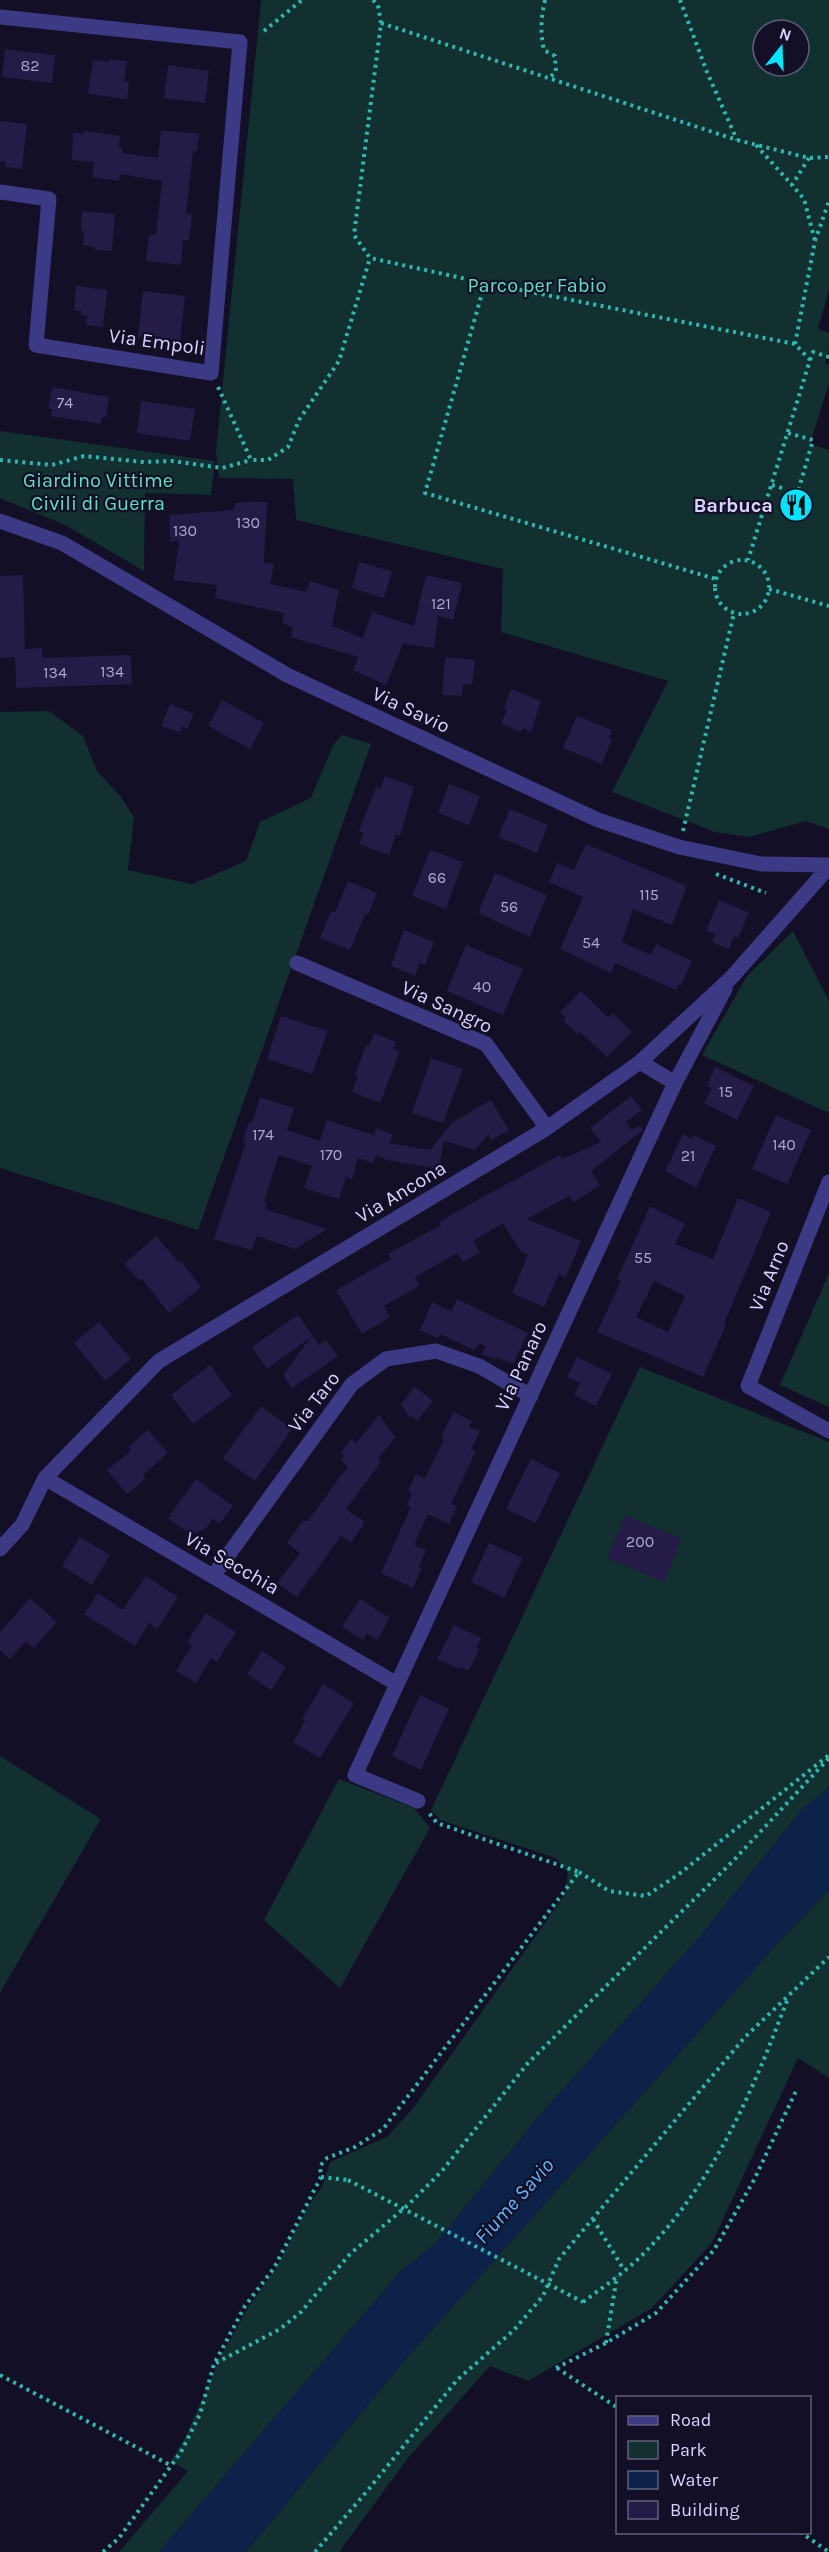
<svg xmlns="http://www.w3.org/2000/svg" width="829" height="2552" font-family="Karla,sans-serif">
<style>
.green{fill:#12302f;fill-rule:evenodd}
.water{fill:#0c2248}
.building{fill:#241b47;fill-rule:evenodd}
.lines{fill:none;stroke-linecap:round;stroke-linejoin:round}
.path{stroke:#2fb8b0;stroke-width:4;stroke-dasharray:3 4.5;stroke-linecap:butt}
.minor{stroke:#3d3a85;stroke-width:15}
.path-bridge{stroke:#2fb8b0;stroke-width:4;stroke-dasharray:3 4.5;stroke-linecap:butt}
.labels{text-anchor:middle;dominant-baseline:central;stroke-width:4.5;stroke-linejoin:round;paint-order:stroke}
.number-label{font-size:16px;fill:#aca6d1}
.park-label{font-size:20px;fill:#5fe0c0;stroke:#130f26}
.street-label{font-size:20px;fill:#d9d4ff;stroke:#130f26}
.poi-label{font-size:20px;font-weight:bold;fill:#d9d4ff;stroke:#130f26;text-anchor:end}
.water-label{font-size:21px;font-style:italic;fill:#62b6ff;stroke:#130f26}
</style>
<rect width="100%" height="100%" fill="#130f26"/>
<!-- green -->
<path class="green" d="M261 0H829V289L818 329 829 333V350L825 363 829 365V383L810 444 829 450V829L806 821 749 837 715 832 612 792 668 681 501 632 503 569 296 520 293 479 219 478 216 451ZM763 30H799V66H763Z
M0 431 215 461 211 495 145 493 144 571 65 525 0 498Z
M49 711 83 736 97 771 121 797 134 817 128 870 192 884 246 861 260 822 311 798 333 745 342 735 371 744 198 1230 0 1168V712Z
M793 931 829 1001V1113L702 1055 747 976Z
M829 1273V1407L780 1385Z
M640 1367 829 1442V1787L801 1811 698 1939 540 2115 436 2243 400 2272 159 2552H119L188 2471 171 2461 185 2438 223 2352 249 2306 276 2268 307 2208 323 2185 330 2162 387 2137 414 2107 564 1896 568 1873 556 1858 440 1820 431 1810Z
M0 1756 101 1819 0 1993Z
M339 1779 414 1808 430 1828 340 1988 264 1920Z
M829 1890V2078L798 2058 712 2243 652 2308 528 2381 490 2366 408 2458 339 2552H246L404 2361 784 1936Z"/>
<!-- water -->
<path class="water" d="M829 1787V1890L784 1936 404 2361 246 2552H159L400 2272 436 2243 540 2115 698 1939 801 1811Z"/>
<!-- building -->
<path class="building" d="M5 49 55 55 52 83 2 77Z
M109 59 127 61 124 81 129 82 127 99 88 94 93 60 109 62Z
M168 65 209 71 205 103 164 98Z
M0 121 27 124 22 169 6 167V162L0 161Z
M161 130 199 134 197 151H193L186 213 192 214 189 241 183 240 181 265 146 261 149 235H156L162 181 120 174 119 181 92 177 94 162 72 160 73 133 83 134 85 131 120 136 119 147 123 148 122 153 158 158Z
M82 211 115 214 112 251 94 250 95 247 83 245 84 231H81Z
M76 286 107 290 103 327 86 325 88 316 81 315V311L74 310Z
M143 291 185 296 180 342 138 337Z
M52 387 109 397 106 417H102L101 424 51 416 52 409H48Z
M141 401 195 409 190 441 137 433Z
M250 502H267L264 562 274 564 270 584 306 592 310 581 339 590 332 626 363 638 372 612 414 626 426 575 462 583 453 620 438 616 434 648 403 644 386 685 353 670 358 657 291 637 293 628 282 623 284 613 215 598 217 585 174 580 179 541 170 542 169 515 234 510 235 503Z
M359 562 392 571 384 598 352 588Z
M23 575 25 649 42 648V658L131 655 132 684 16 688 15 657 0 658V576Z
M445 657 475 660 472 685 463 684 462 696 442 695Z
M511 689 541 701 531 732 523 728 521 732 501 724 507 710 504 709Z
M222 700 264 723 250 749 208 726Z
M170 704 194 714 187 729 182 726 180 732 161 726Z
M577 716 612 730 609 738 612 739 602 764 563 748Z
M385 776 414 787 400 836 396 834 389 855 359 844 364 833 359 831 376 787 380 789Z
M449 784 480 796 469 825 438 813Z
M510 809 548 825 537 853 498 837Z
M586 844 687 886 672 925 633 909 622 942 651 955 656 944 692 961 681 985 679 984 676 990 615 963 611 973 560 949 583 897 549 882 557 863 574 870Z
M430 850 463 862 446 909 412 896Z
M495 873 547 895 530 937 478 913Z
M348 881 377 893 368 915 365 914 350 950 320 938 331 911 335 912Z
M719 900 749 913 738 938 734 936 729 949 712 942 715 934 706 931Z
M404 930 434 942 425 965 420 963 415 976 391 966Z
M466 945 523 969 503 1015 447 991Z
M581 991 608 1018 613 1013 632 1032 607 1057 580 1032 577 1034 563 1020 566 1018 560 1012Z
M281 1016 328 1031 312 1074 267 1059Z
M374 1033 396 1042 393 1049 400 1051 380 1103 352 1092 358 1076 355 1075 366 1045 369 1046Z
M431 1058 463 1069 443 1123 412 1113Z
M715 1067 754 1086 737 1120 704 1103 712 1088 707 1086Z
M631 1096 642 1110 626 1122 631 1129 640 1126 643 1130 591 1171 600 1185 573 1203 569 1196 527 1219 581 1241 566 1277 559 1274 544 1307 512 1293 528 1255 520 1251 503 1223 473 1241 480 1252 463 1262 457 1253 415 1277 419 1286 384 1306 390 1317 362 1334 336 1290 391 1259 388 1254 441 1225 439 1222 474 1202 560 1155 562 1159 601 1142 590 1128Z
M260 1097 294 1108 287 1130 320 1141 327 1120 374 1135 376 1128 393 1135 389 1143 430 1150 453 1122 491 1100 509 1130 491 1140 488 1134 475 1150 444 1141 439 1169 387 1160 376 1155 373 1163 358 1158 352 1179 346 1177 339 1199 304 1188 312 1166 279 1155 264 1202 267 1203 265 1209 327 1229 295 1249 257 1236 252 1250 214 1239 246 1142 243 1141 249 1122 252 1123Z
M776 1115 811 1130 787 1184 752 1169Z
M683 1134 692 1139 693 1135 716 1146 696 1188 665 1171Z
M738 1198 771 1212 724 1324 726 1325 703 1377 597 1332 621 1281 617 1279 650 1206 685 1224 675 1244 713 1259ZM654 1281 685 1296 668 1332 636 1317Z
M156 1236 179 1263 181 1261 201 1287 169 1313 142 1279 140 1281 124 1264Z
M457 1299 528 1333 513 1364 497 1357 496 1360 482 1354 485 1347 480 1343 474 1350 440 1334 438 1338 420 1330 432 1302 451 1311Z
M298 1315 319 1345 326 1340 338 1356 292 1388 283 1375 311 1337 267 1369 252 1347Z
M99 1322 131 1359 105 1381 74 1343Z
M577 1357 612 1374 596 1406 574 1395 580 1383 567 1377Z
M210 1365 232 1395 193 1424 171 1395Z
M415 1387 433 1401 417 1421 412 1416 410 1419 401 1404Z
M261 1406 292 1429 255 1481 223 1458Z
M453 1412 472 1421 469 1427 480 1431 471 1449 476 1451 451 1504 457 1506 449 1524 428 1514 414 1545 426 1550 419 1567 422 1568 413 1588 381 1573 411 1507 407 1505 412 1493 408 1491 416 1474 425 1478 444 1440 441 1438Z
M379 1415 395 1437 378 1459 381 1462 346 1509 365 1522 351 1543 341 1536 297 1597 277 1583 300 1553 287 1543 304 1520 307 1522 347 1468 349 1469 341 1459 344 1456 341 1453 351 1439 356 1443Z
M148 1430 168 1453 143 1475 146 1478 127 1494 107 1470 131 1451 128 1447Z
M531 1459 560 1473 536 1523 506 1509Z
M196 1479 233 1506 219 1524 213 1519 206 1528 191 1535 168 1518Z
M625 1515 682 1539 664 1582 607 1558Z
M80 1537 110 1555 92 1585 62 1566Z
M489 1543 523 1558 504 1598 471 1582Z
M146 1576 178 1597 157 1629 149 1623 135 1646 84 1614 98 1593 123 1610Z
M30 1598 57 1622 34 1648 26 1641 10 1659 0 1650V1632Z
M360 1599 390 1618 377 1640 367 1633 363 1640 342 1627Z
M206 1613 236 1632 217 1662 211 1658 196 1683 176 1671 192 1646 187 1642Z
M454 1625 481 1638 476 1648 479 1649 469 1671 461 1667 460 1669 437 1659Z
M262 1651 286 1667 271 1690 247 1674Z
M323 1684 354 1703 320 1758 293 1742 305 1721 302 1719Z
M420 1695 449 1709 421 1770 392 1756Z"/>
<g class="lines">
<!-- path -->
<path class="path" d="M373 0 378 5 381 23 354 235 370 258 485 283 795 344 810 360 748 560
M545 0C541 17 540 33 544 50L555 56 556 72 550 77
M680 0 707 72 737 140
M381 23 737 140 809 158 829 157
M264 31 302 0
M756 145 792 185
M809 158 792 185 804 199 815 241
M485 283 425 493 716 579
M795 344 815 241 829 201
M810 360 813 352 829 357
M218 387 251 460H268L288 447 299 420 339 361 370 258
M788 433 813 440 799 488
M0 460 52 465 84 456 144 462 172 461 222 468 251 460
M772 485 785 489
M715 587a27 27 0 1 1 54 0a27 27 0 1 1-54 0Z
M769 589 829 606
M683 831 734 613
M716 874 766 893
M579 1872 609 1891 646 1896 679 1874 829 1755
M321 2177 348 2180
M593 2219 624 2270
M583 2302C606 2285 631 2268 650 2247 717 2176 754 2088 788 1998
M606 2343 617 2276
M216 2363 280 2329 301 2312 350 2254 408 2205 442 2171 528 2063 734 1860 829 1758
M556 2368 606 2343 656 2313 714 2250 754 2180 796 2091
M557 2368 618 2408
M0 2375 170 2465
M800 2532 829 2552
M103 2552 119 2538 181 2452 200 2414 214 2364 245 2306 274 2268 321 2177 320 2166 327 2158 355 2147 383 2129 579 1872 437 1823 429 1813
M315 2552 368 2490 457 2380 514 2330 543 2296 559 2259 745 2037 829 1957"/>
<!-- minor -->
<path class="minor" d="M0 17 240 42 211 373 36 345 49 199 0 192
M0 521 62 543 287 675 598 820 679 847 761 864 829 865
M297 963 486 1044 547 1128
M640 1062 675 1083
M829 1182 748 1386 829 1431
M45 1478 397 1684
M0 1549 22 1525 45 1478 159 1361 547 1128 640 1062 731 978 829 867
M213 1576 352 1384 386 1359 436 1351 479 1366 531 1396
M418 1801 355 1775 675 1083 725 989"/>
<!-- path-bridge -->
<path class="path-bridge" d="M348 2180 583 2302"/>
</g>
<!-- icons -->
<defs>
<symbol id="restaurant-disc" viewBox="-11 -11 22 22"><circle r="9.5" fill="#00e5ff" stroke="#130f26"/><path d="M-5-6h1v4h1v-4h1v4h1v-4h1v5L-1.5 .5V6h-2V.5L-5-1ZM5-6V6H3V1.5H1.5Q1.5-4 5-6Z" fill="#111"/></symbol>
</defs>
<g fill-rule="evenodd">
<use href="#restaurant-disc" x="777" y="486" width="38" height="38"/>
</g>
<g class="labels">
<!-- number labels -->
<g class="number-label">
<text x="30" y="65">82</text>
<text x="65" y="402">74</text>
<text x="248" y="522">130</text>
<text x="185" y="530">130</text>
<text x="441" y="603">121</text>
<text x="112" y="671">134</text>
<text x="55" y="672">134</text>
<text x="437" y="877">66</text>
<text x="649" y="894">115</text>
<text x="509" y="906">56</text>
<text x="591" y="942">54</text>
<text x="482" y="986">40</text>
<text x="726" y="1091">15</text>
<text x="263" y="1134">174</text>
<text x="784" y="1144">140</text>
<text x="331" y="1154">170</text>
<text x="688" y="1155">21</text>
<text x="643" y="1257">55</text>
<text x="640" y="1541">200</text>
</g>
<!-- park labels -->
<g class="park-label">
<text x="537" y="285">Parco per Fabio</text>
<text x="98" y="480">Giardino Vittime<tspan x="98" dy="23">Civili di Guerra</tspan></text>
</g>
<!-- street labels -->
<g class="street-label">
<text transform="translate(157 342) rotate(8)">Via Empoli</text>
<text transform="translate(411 710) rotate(25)">Via Savio</text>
<text transform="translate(447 1007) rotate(25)">Via Sangro</text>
<text transform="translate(401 1192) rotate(-31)">Via Ancona</text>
<text transform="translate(769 1276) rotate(-68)">Via Arno</text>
<text transform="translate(521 1366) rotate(-65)">Via Panaro</text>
<text transform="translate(314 1402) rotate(-52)">Via Taro</text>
<text transform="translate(232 1563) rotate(30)">Via Secchia</text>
</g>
<!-- poi labels -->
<g class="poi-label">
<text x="773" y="505">Barbuca</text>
</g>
<!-- water labels -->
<g class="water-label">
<text transform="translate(514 2201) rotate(-48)">Fiume Savio</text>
</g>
</g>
<!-- legend -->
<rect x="616" y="2396" width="195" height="138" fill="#130f26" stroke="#625e7d" stroke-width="1.5"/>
<rect x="628" y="2416" width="30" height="9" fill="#3d3a85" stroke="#625e7d" stroke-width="1.5"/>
<text x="670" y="2426" font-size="18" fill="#d9d4ff">Road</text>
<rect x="628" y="2441" width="30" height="18" fill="#12302f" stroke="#625e7d" stroke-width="1.5"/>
<text x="670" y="2456" font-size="18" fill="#d9d4ff">Park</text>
<rect x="628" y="2471" width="30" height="18" fill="#0c2248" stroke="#625e7d" stroke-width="1.5"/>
<text x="670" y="2486" font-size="18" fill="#d9d4ff">Water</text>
<rect x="628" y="2501" width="30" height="18" fill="#241b47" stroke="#625e7d" stroke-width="1.5"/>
<text x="670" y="2516" font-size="18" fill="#d9d4ff">Building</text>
<!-- north arrow -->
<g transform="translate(781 48) rotate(18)"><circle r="28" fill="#130f26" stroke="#625e7d" stroke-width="1.5"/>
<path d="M0-4.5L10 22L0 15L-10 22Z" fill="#00e5ff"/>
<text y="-9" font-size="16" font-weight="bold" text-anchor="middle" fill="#d9d4ff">N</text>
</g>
</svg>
